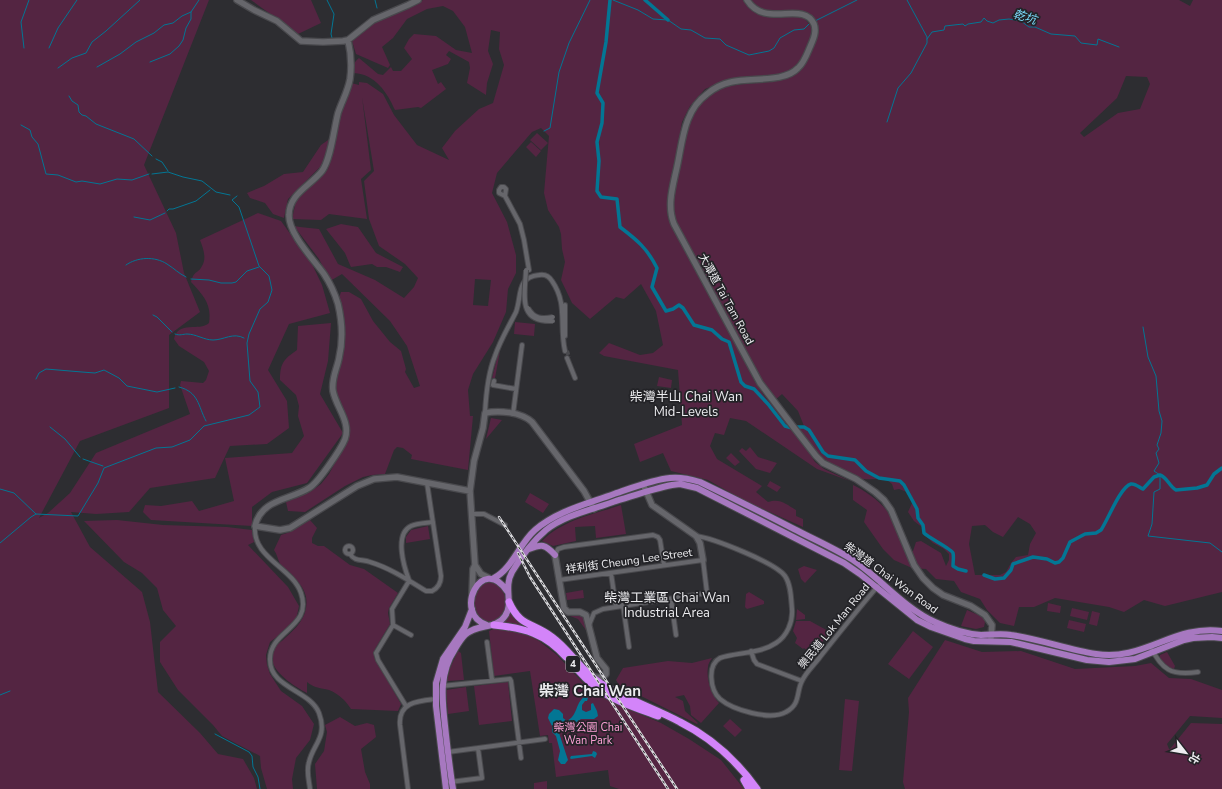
<svg xmlns="http://www.w3.org/2000/svg" width="1222" height="789" font-family="'Nunito Sans','Noto Sans TC',sans-serif">
<style>
.green{fill:#542542;fill-rule:evenodd}
.water{fill:#037694}
.lines{fill:none;stroke-linecap:round;stroke-linejoin:round}
.stream{stroke:#037694;stroke-width:1}
.canal{stroke:#037694;stroke-width:3.5}
.street-tunnel{stroke:#4a4a4e;stroke-width:4;stroke-dasharray:4 2;stroke-linecap:butt}
.street-casing{stroke:#49494d;stroke-width:6}
.secondary-casing{stroke:#49494d;stroke-width:8}
.primary-casing{stroke:#49494d;stroke-width:8}
.highway-casing{stroke:#49494d;stroke-width:9}
.street{stroke:#66666b;stroke-width:4}
.secondary{stroke:#66666b;stroke-width:5.5}
.primary{stroke:#a778c0;stroke-width:6}
.highway{stroke:#d384f9;stroke-width:7}
.rail-casing{stroke:#d9d9dc;stroke-width:2.5}
.rail{stroke:#232327;stroke-width:1;stroke-dasharray:3;stroke-linecap:butt}
.street-bridge-casing{stroke:#49494d;stroke-width:6;stroke-linecap:butt}
.street-bridge{stroke:#66666b;stroke-width:4}
.labels{text-anchor:middle;dominant-baseline:central;stroke-width:3.5;stroke-linejoin:round;paint-order:stroke}
.shield{fill:#232327;stroke:#b0b0b4;stroke-width:1}
.shield-label{font-size:10px;font-weight:bold;fill:#ededf0}
.street-label{font-size:11px;fill:#ededf0;stroke:#232327}
.park-label{font-size:11px;fill:#fda0d6;stroke:#232327}
.water-label{font-size:12px;font-style:italic;fill:#7bdbfc;stroke:#232327}
.quarter-label{font-size:13px;fill:#ededf0;stroke:#232327}
.district-label{font-size:15px;font-weight:bold;fill:#ededf0;stroke:#232327}
</style>
<rect width="100%" height="100%" fill="#2d2d31"/>
<!-- green -->
<path class="green" d="M0 0H209L144 165 176 233 184 273 200 312 169 335V408L80 441 39 518 48 513 70 493 96 453 190 414 180 385 181 381 203 383 206 380 209 371 204 362 179 346 174 339C178 320 199 332 209 323 212 304 203 295 191 282 194 270 198 274 202 266 207 258 203 248 200 240L258 213 281 221 312 264 322 285 330 313 289 324 268 370 287 401 289 428 267 444 230 446 215 478 150 488 129 512 96 514 71 512 90 547 142 592 150 622 158 692 200 733 218 754 243 759 254 778 257 789H0Z
M251 0H311L321 23 298 34Z
M423 0H744L751 10 760 15 768 17 797 16 805 19 812 28V36L809 42 800 61 790 71 780 74 726 81 705 89 690 106 682 122 667 208 668 218 676 235 715 304 755 382 765 397 795 431 815 462 824 469 850 481 817 469 746 421 730 418 724 435 715 433 710 446 717 459 762 486 756 492 768 502C780 498 786 504 796 510V516L803 519V527L745 501 708 480 671 471 663 453 640 462 634 444 682 425 678 370 604 356 599 353 609 343 640 355 653 353 663 345 656 311 641 284 624 299 616 297 590 319 572 303 561 280 565 262 562 249 561 234 559 227 548 210 544 193 549 136 541 128 532 132 497 173 492 193 507 222 516 255V273L508 289 506 312 493 342 473 374 468 390 470 416H473L468 470 411 459 412 455 403 448 397 447 394 450 385 474 372 475 363 477 345 486 305 512 288 511 286 502 310 492 321 484 329 474 345 444 348 427 336 397 334 380 344 349 345 342V335L338 301 341 292H349L361 299 373 321 390 342 401 351 406 369 405 372 414 388 420 386 407 346 390 321 342 274 330 281 319 259 294 226 300 227 319 229 338 264 375 280 404 298 414 287 418 278 405 264 379 246 369 219 364 181 374 171 362 97 371 170 361 179 367 219 329 214 321 220 292 219 296 201 328 169 341 112 351 83 359 85V82L367 83 383 94 394 115 417 145 449 160 442 148 455 131 479 109 493 103 504 65 499 49 500 32 491 30 488 51 493 64 487 83 486 95 467 83 470 68 469 62 449 51 446 55 451 59 448 64 432 70 438 84 441 82 446 89 421 108 418 107 395 110C387 92 375 74 354 73 353 66 353 63 359 58L378 74 383 75 391 67 393 71H401L412 59 404 48 409 39 414 34 436 36 456 50 472 53 465 27 453 11 443 6 427 9 407 19 393 38 382 47 390 65 388 68 356 54 352 41 376 21 408 9ZM475 279 491 280 488 306 473 305Z
M751 0H1179L1190 6 1193 0H1222V592L1165 606 1144 600 1124 612 1109 607 1055 598 1034 607H1019L1014 626 1000 623 987 610 980 599 961 592 954 581 936 579 926 569 912 568 894 560 883 549 864 522 867 510 853 500V485C864 490 883 503 889 514 896 527 901 542 907 555L913 551 916 542 921 541 941 553 946 566 949 560V554L944 549 933 543 927 537 923 528 914 521 908 512 913 501 907 492 899 489 894 490 892 484 886 479C879 478 871 480 864 479 853 478 826 465 819 457 811 447 805 436 796 427L804 426 798 411 782 394 774 401 760 379 720 301 702 274 674 216C671 196 679 165 684 144 685 138 685 130 688 124 691 114 701 100 709 94 734 77 778 90 799 71 806 65 809 56 813 48 817 40 820 30 816 22 803 0 768 24 751 0ZM1126 76 1147 77 1150 84 1140 109 1118 113 1084 137 1080 133 1117 98ZM1018 517 1030 524 1036 533 1030 544 1028 555 1016 557 1011 563 1006 572 1000 575H975L969 544 972 526 985 525 993 532 1003 537Z
M537 133 548 143 541 150 530 140Z
M331 138 322 165 288 199 284 218 273 214 265 203 250 198 247 193 264 186 284 174 303 172 321 145Z
M531 142 541 151 536 157 526 147Z
M341 224 358 227 376 253 403 267 400 272 386 267H377L372 264 351 267 350 265 345 253 326 229Z
M515 322 535 324 534 336 514 334Z
M331 323 328 361 320 394 343 433 307 483 272 492 252 507V526L151 520 143 512 145 505 161 506 192 501 199 511 234 501 225 458 292 453 304 436 298 416 299 406 296 395 280 380C280 363 284 359 297 350L298 326Z
M500 351 495 378H492L497 358Z
M659 377 672 380 671 388 657 386Z
M491 418 502 420 486 439Z
M750 447 758 457 777 463 770 473 756 469 739 451 742 448 746 451Z
M731 453 740 462 735 466 726 458Z
M770 481 781 487 777 492 767 486Z
M530 493 549 504 543 513 525 502Z
M621 505 626 534 596 538 595 526 575 527 576 541 553 546 542 541C562 520 595 514 621 505Z
M117 520 163 525 227 527 252 530 254 542 248 545 288 587 299 606 296 620 293 625 270 642 266 655 267 665 270 674 281 691 302 706 314 724 310 740 296 758 292 779 293 789H267L261 768 260 756 222 736 213 725 178 690 160 662V642L176 626 163 610 157 588 142 573 124 562 84 521Z
M310 520 317 528 312 538V543L318 546H324L350 565 364 569 398 593 389 608 388 613 390 624 375 649 374 657 401 704 398 711 351 709C345 700 339 694 329 690 321 688 314 688 307 682V693C293 686 260 665 276 646 278 643 283 641 285 638 298 627 309 615 306 597 303 581 288 576 280 564 278 560 277 554 274 550L281 535 290 532Z
M428 526 430 539 406 543V537L411 530Z
M804 566 817 570 805 583 801 579 798 569Z
M488 582C514 584 510 628 486 621 482 620 479 617 477 613 471 601 476 586 488 582Z
M583 590 584 598 567 600 566 593Z
M749 592 764 601V604L747 609 745 607 746 594Z
M1048 603 1061 606 1060 613 1047 611Z
M1072 608 1089 612 1087 620 1070 616Z
M797 609 805 615V619L796 620Z
M967 610 983 617 985 622 984 627 976 629 961 626Z
M1092 611 1100 613 1097 626 1089 624Z
M510 612 541 632 501 623 508 619Z
M581 614 584 615 588 633 578 619 570 616Z
M1069 620 1086 624 1084 632 1067 628Z
M796 621H810L830 632 820 645 815 647 814 642 809 643H814L815 647H819L822 648 815 657 804 648 803 649 795 643 797 638 793 631Z
M496 628 519 630 539 641 557 655 583 683 598 695 616 704 661 723 689 739 721 760 744 789H619L610 786 608 770 556 777 552 743H549L548 735 540 736 530 671 494 676 489 631Z
M913 631 933 647 909 679 888 664Z
M945 640 982 652 1021 651 1075 669 1135 666 1151 663 1169 678 1191 679 1222 690V718L1190 716 1167 744 1169 749H1170L1191 723 1222 724V789H905L903 782 909 712 908 698Z
M458 651 461 653 464 680 447 681 450 668Z
M1167 652 1175 666 1174 669C1167 667 1159 664 1160 655Z
M712 658C710 661 708 664 708 667 706 679 711 694 719 703L701 723 691 715 690 706 684 695 675 697 683 701 685 711 698 723 697 724 619 685 616 680 623 668 668 661 692 663Z
M508 682 512 721 479 725 474 686Z
M466 687 469 711 448 714 446 690Z
M845 699 859 701 852 771 839 770Z
M340 717 355 726 367 723 374 725 376 737 361 749 365 772 370 784V789H317L315 764 324 751 327 732 325 725Z
M730 719 742 730 735 737 723 726Z
M547 781V789H534V783Z"/>
<!-- water -->
<path class="water" d="M584 697 588 698 587 701H585L582 705V710L586 712 591 710V704L593 703 597 711 598 716 594 719H581L570 727H563L560 729 559 733 568 760 565 764H561L558 760 560 751 556 736 552 732V726L548 718 549 714 554 709 559 710 563 714V718L567 721C578 715 575 704 584 697Z
M593 751 596 752 597 754 595 758 592 756 571 759 570 758 571 756 592 754Z"/>
<g class="lines">
<!-- stream -->
<path class="stream" d="M327 0 334 14 331 34 332 38
M375 0 377 8
M613 0 638 10 653 19 668 20 681 29 691 30 705 38 720 39 726 45 749 55 769 51 774 48 780 38 794 30 804 29 809 24
M815 21 857 0
M927 39 932 32 944 30 945 26 963 24 965 26 968 24 981 22 984 18 987 21 993 23 999 20 1009 19 1021 21 1029 27H1035L1051 34 1075 36 1081 43 1097 45 1098 39 1119 47
M24 48 21 22 29 0
M49 48 58 28 77 0
M150 62 170 54 179 46 183 40 186 28 191 19V12L199 0
M97 67 120 54 136 42 154 33 164 25 173 23 182 16 191 12
M58 68 72 58 86 53 92 42 106 31 140 0
M69 96 72 101 78 105 79 112 82 115 86 116 96 124 134 139 152 156
M887 122 898 88 911 73 927 43V37L907 0
M21 125 30 130 32 137 38 144 46 174 58 175 76 182 82 181 100 184 117 179 132 180 149 174
M544 131 550 128 559 72 569 43 590 0
M156 159 162 162 168 171
M152 174 168 172 183 177 202 181 216 192 230 195
M167 211 169 209H173L196 201 210 190
M134 217 150 220 165 213
M126 265C137 257 155 256 167 264 175 269 178 273 186 277
M191 279 209 280 221 283H232L236 282 247 271 259 267
M153 315 157 317 172 332
M1143 327 1148 357 1156 376 1159 411 1162 421 1161 433 1157 445 1159 449 1156 453 1159 463 1154 471 1160 475V489L1154 492 1152 524 1148 536 1210 543 1222 552
M175 334C180 336 183 334 187 334 196 334 204 340 213 340 224 340 233 332 244 338
M36 379 39 373 46 369 82 372 95 373 104 370 119 378 127 386 157 392 175 388
M179 387C199 392 198 406 206 421
M50 427 65 439 80 457
M83 459 103 466
M0 489 14 493 36 514
M0 543 31 517 36 514 78 516 98 483 104 468 156 448 172 447 190 440 204 426 249 415 260 407 258 392 250 381 247 343 249 334 260 309 268 302 272 290 269 276 259 266 239 207 232 200 237 196
M0 695 10 691
M215 734 249 752 252 756 253 767 258 777 260 789"/>
<!-- canal -->
<path class="canal" d="M610 0 606 42 597 93 603 103 602 123 597 142 599 161 597 191 601 197 617 199 620 227C637 240 647 248 657 268L652 287 666 311 673 309 679 305 683 308 694 325 712 330 722 339 729 342 741 382 745 386 754 389 768 404 785 426 792 428
M645 0 668 20
M796 427H804L809 430 823 452 828 456 855 460 866 471 879 478 900 481 904 485 917 509 918 518 923 525 924 533C929 538 952 549 953 553 954 557 953 561 953 566L958 569 966 571
M984 575 995 579 1004 578 1011 570 1013 564 1033 557 1047 559 1055 563 1059 562 1063 558 1070 542 1085 534 1096 533 1101 530C1108 520 1120 487 1131 484 1135 483 1140 488 1143 489L1154 477 1160 475C1167 477 1169 486 1176 490L1197 488 1207 485 1214 474 1222 468"/>
<!-- street-tunnel -->
<path class="street-tunnel" d="M567 351 569 357"/>
<defs>
<path id="street" d="M505 196 506 189 504 187H501L499 190V193L505 196 520 224 524 240 529 270
M565 305V336
M567 358 575 378
M494 381 493 385 516 389
M485 413C486 394 488 373 495 356 500 341 509 326 516 312 522 296 516 277 539 275 544 274 549 276 552 281 568 304 559 325 565 351
M513 414 522 345
M471 514H484L505 525
M255 526C252 558 292 567 301 593 313 628 269 630 270 660 270 688 310 690 319 713 328 737 313 744 309 762 306 771 309 780 310 789
M696 536C713 538 776 563 785 576 791 585 791 598 792 609 793 622 787 636 776 643 760 654 737 652 720 658 707 665 710 690 720 699 733 710 770 721 786 712 801 704 796 692 802 681 806 672 815 664 820 657 839 633 858 609 878 586
M345 550a4 4 0 1 1 8 0a4 4 0 1 1-8 0Z
M350 554C355 562 362 559 370 562 390 568 408 580 426 591H432C438 588 441 583 441 576L427 483
M555 555 558 549 564 547 653 535 658 537 660 540 664 565
M611 573 616 607
M409 580C404 567 394 534 411 526 417 523 426 523 433 522
M559 580 703 560 707 593 603 609 594 613 589 625
M671 599 676 635
M623 605 629 647
M393 625 411 635
M487 642 492 680
M1150 646C1162 670 1171 676 1198 672
M751 651 754 660 757 664 802 681
M442 686 510 679 511 681 521 758
M406 706 378 660 376 653 393 625 392 609 409 581
M448 752 545 739
M450 782 482 778 478 748
M408 789 400 725C398 702 418 701 436 699"/>
<path id="secondary" d="M237 0 254 10 277 21 301 41 323 42 343 41 348 40 373 20 408 5 418 0
M747 0C765 29 803 0 814 24 817 32 813 40 810 47 807 54 804 63 798 68 784 83 751 77 731 82 722 84 714 88 707 94 685 110 683 137 678 162 674 183 666 204 674 224L760 383 795 429 816 456 823 463 856 479 875 492 884 500 891 510 914 565 923 578 933 588 943 595 971 606 985 615 992 625 991 638
M348 40C351 53 352 65 350 79 348 91 342 101 338 113 334 128 331 159 322 171 310 186 289 194 289 215 288 233 314 260 324 274 330 283 335 294 338 304 342 321 343 341 339 358 337 369 331 379 333 391 336 407 351 422 345 439 341 449 318 483 309 488 290 500 261 499 255 526L280 530 290 528 357 486 374 479 397 477 470 491
M643 484 652 505 696 536 700 543 703 560
M555 555 564 608 568 612H580L586 615 597 658 606 669V674C602 679 597 678 592 676
M475 565 481 574 489 578
M472 595 473 569 475 565 470 491 474 461 483 428 485 413C499 410 521 412 532 422L584 491 594 509"/>
<path id="primary" d="M529 549C542 544 545 544 555 555
M494 578C512 569 519 544 535 530 557 511 587 504 614 494 632 488 651 480 670 478 679 477 690 479 700 482 731 497 763 513 794 529 813 539 834 548 853 560 880 578 904 608 935 622 948 628 966 634 981 635 991 635 1001 633 1011 635 1040 639 1068 650 1096 654 1143 662 1174 624 1222 631
M487 625C452 614 482 553 507 591
M446 789 436 706V683L443 659 465 627 472 609
M453 789C450 771 448 753 446 735 443 705 437 676 455 649 458 644 461 639 465 635 477 623 496 630 505 616 514 604 503 588 512 572 521 557 533 541 546 530 565 515 591 510 613 502 633 496 652 489 672 485L680 484 697 488 844 563 860 574 917 620 931 627 965 639 974 641 1011 642 1087 660 1109 662 1135 659 1184 640 1193 638 1212 637 1222 638"/>
<path id="highway" d="M509 602C520 627 532 622 552 637 570 650 581 671 600 683 625 699 654 708 680 722 710 737 737 761 757 789
M494 625C524 628 545 633 566 657
M577 669C602 698 623 703 658 716
M744 780 749 789"/>
</defs>
<!-- street casing -->
<use href="#street" class="street-casing"/>
<!-- secondary casing -->
<use href="#secondary" class="secondary-casing"/>
<!-- primary casing -->
<use href="#primary" class="primary-casing"/>
<!-- highway casing -->
<use href="#highway" class="highway-casing"/>
<!-- street -->
<use href="#street" class="street"/>
<!-- secondary -->
<use href="#secondary" class="secondary"/>
<!-- primary -->
<use href="#primary" class="primary"/>
<!-- highway -->
<use href="#highway" class="highway"/>
<defs>
<path id="rail" d="M499 517 677 789
M518 553 530 577 668 789"/>
</defs>
<!-- rail casing -->
<use href="#rail" class="rail-casing"/>
<!-- rail -->
<use href="#rail" class="rail"/>
<defs>
<path id="street-bridge" d="M526 270C525 295 517 323 553 321
M528 308C534 319 542 319 553 317"/>
</defs>
<!-- street-bridge casing -->
<use href="#street-bridge" class="street-bridge-casing"/>
<!-- street-bridge -->
<use href="#street-bridge" class="street-bridge"/>
</g>
<g class="labels">
<!-- shield labels -->
<rect class="shield" x="566" y="656" width="14" height="16" rx="3"/>
<g class="shield-label">
<text x="573" y="664">4</text>
</g>
<!-- street labels -->
<g class="street-label">
<text transform="translate(726 299) rotate(61)">大潭道 Tai Tam Road</text>
<text transform="translate(629 561) rotate(-8)">祥利街 Cheung Lee Street</text>
<text transform="translate(891 578) rotate(36)">柴灣道 Chai Wan Road</text>
<text transform="translate(834 626) rotate(-51)">樂民道 Lok Man Road</text>
</g>
<!-- park labels -->
<g class="park-label">
<text x="588" y="727">柴灣公園 Chai<tspan x="588" dy="13">Wan Park</tspan></text>
</g>
<!-- water labels -->
<g class="water-label">
<text transform="translate(1025 17) rotate(17)">乾坑</text>
</g>
<!-- quarter labels -->
<g class="quarter-label">
<text x="686" y="397">柴灣半山 Chai Wan<tspan x="686" dy="15">Mid-Levels</tspan></text>
<text x="667" y="598">柴灣工業區 Chai Wan<tspan x="667" dy="15">Industrial Area</tspan></text>
</g>
<!-- district labels -->
<g class="district-label">
<text x="590" y="691">柴灣 Chai Wan</text>
</g>
</g>
<!-- north arrow -->
<g transform="translate(1186 753) rotate(121)" stroke="#232327" stroke-width="3" paint-order="stroke">
<path d="M0-3L7 15L0 10L-7 15Z" fill="#ededf0"/>
<text y="-6" font-size="11" font-weight="bold" text-anchor="middle" fill="#ededf0">北</text>
</g>
</svg>
